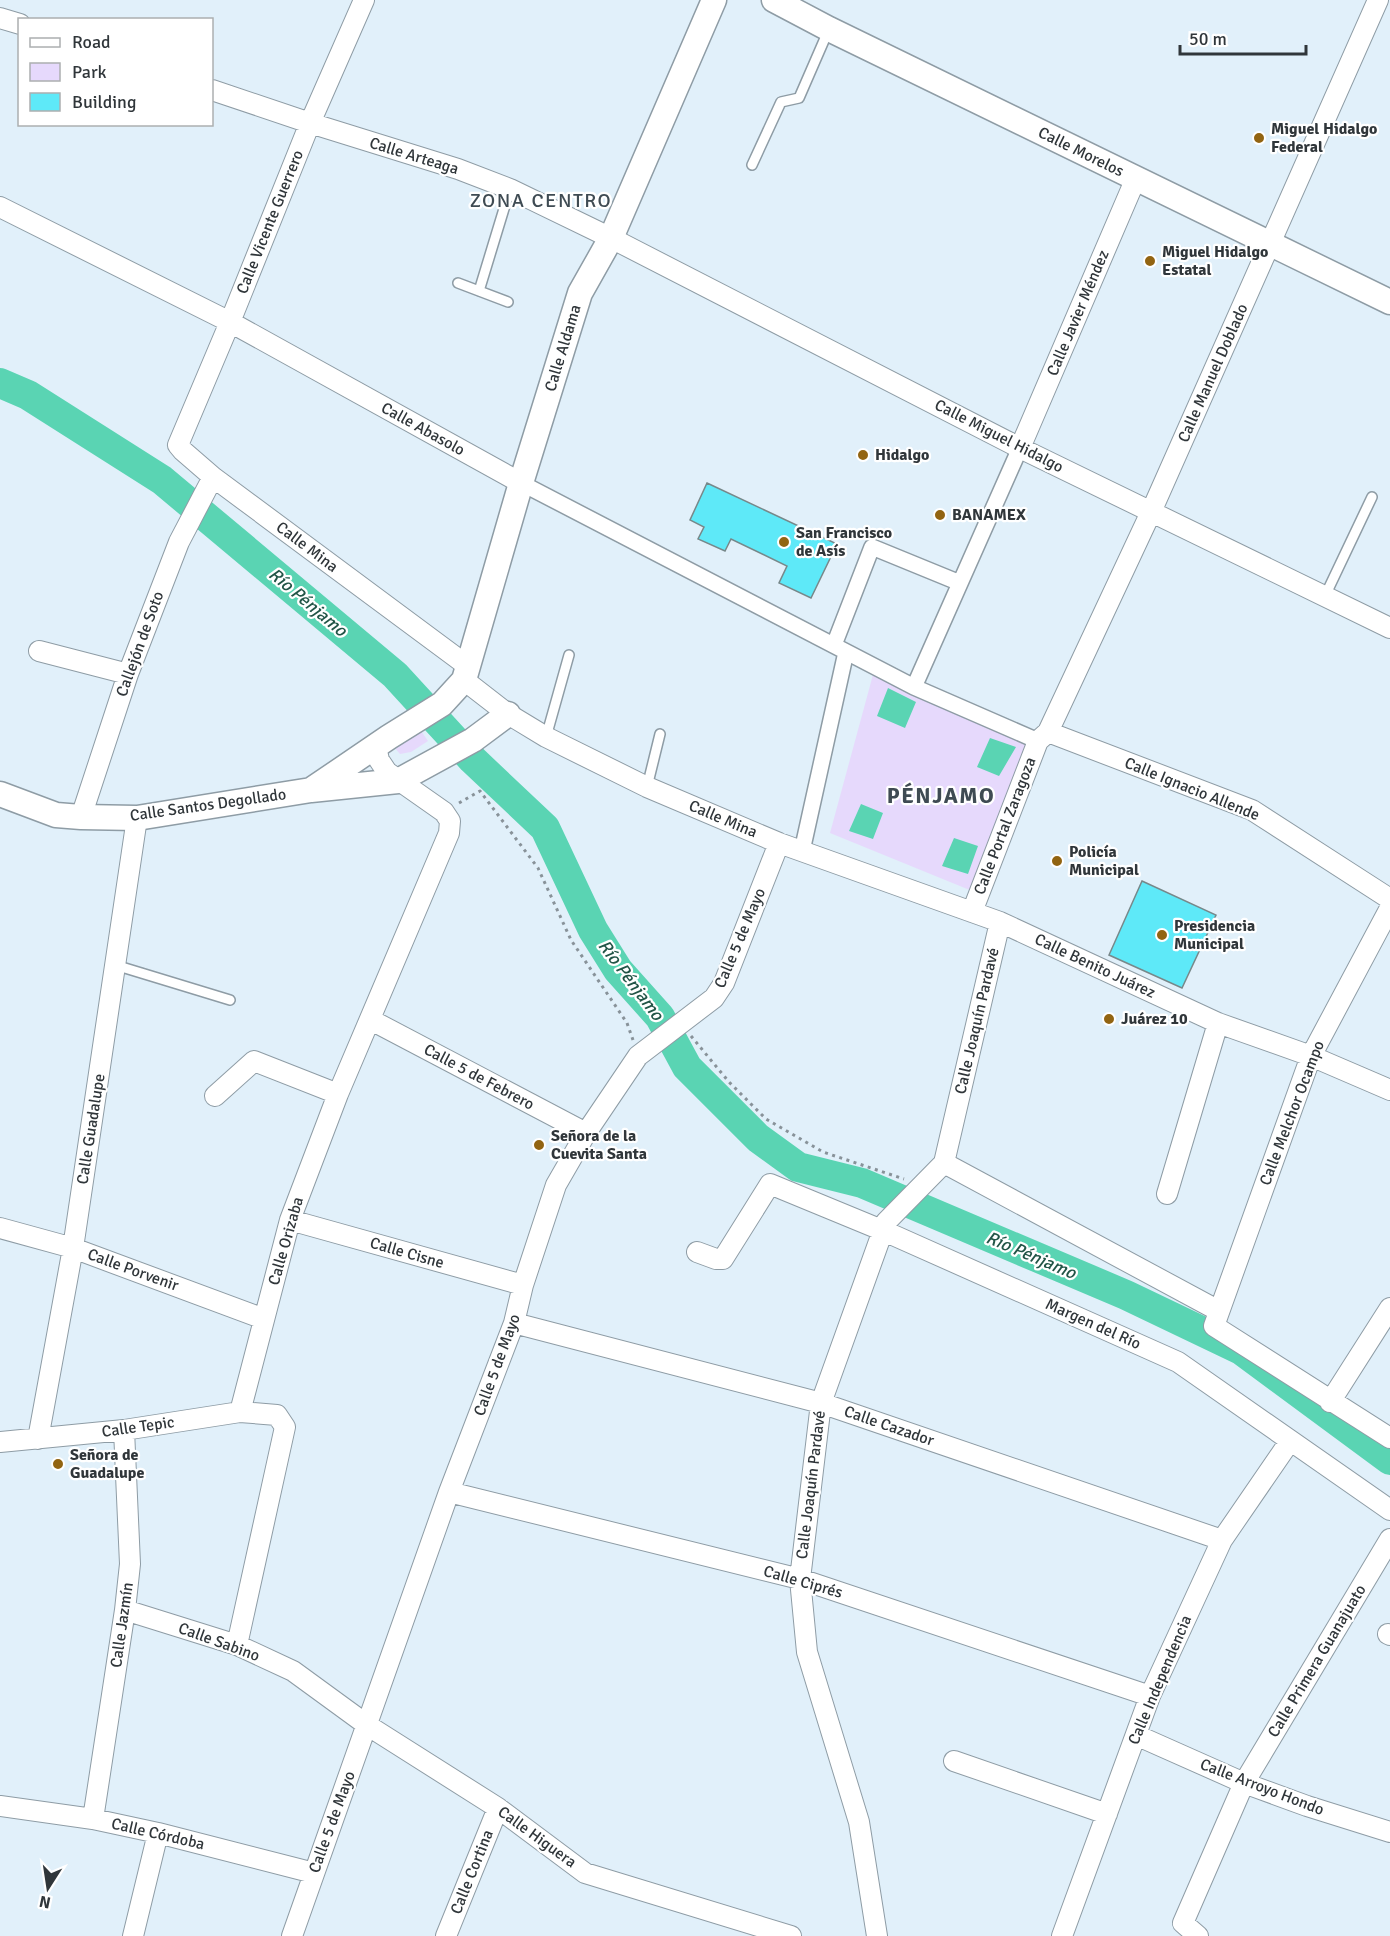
<svg xmlns="http://www.w3.org/2000/svg" width="1390" height="1936" font-family="Signika,sans-serif">
<style>
.green{fill:#e6d9fc}
.water{fill:#5ad4b3}
.lines{fill:none;stroke-linecap:round;stroke-linejoin:round}
.river{stroke:#5ad4b3;stroke-width:30}
.building{fill:#5ee9f8;stroke:#77888a;stroke-width:1.5}
.service-casing{stroke:#8e9ca5;stroke-width:12}
.pedestrian-casing{stroke:#8e9ca5;stroke-width:18}
.minor-casing{stroke:#8e9ca5;stroke-width:22}
.tertiary-casing{stroke:#8e9ca5;stroke-width:27}
.path{stroke:#889299;stroke-width:3;stroke-dasharray:3 4.5;stroke-linecap:butt}
.service{stroke:#fff;stroke-width:9}
.pedestrian{stroke:#fff;stroke-width:15}
.minor{stroke:#fff;stroke-width:20}
.tertiary{stroke:#fff;stroke-width:24}
.poi-dot{fill:#926411;stroke:#fff;stroke-width:2}
.labels{text-anchor:middle;dominant-baseline:central;stroke-width:4.5;stroke-linejoin:round;paint-order:stroke}
.poi-label{font-size:16px;font-weight:bold;fill:#30363a;stroke:#fff;text-anchor:start}
.street-label{font-size:16px;fill:#30363a;stroke:#fff}
.water-label{font-size:18px;font-style:italic;fill:#225547;stroke:#fff}
.quarter-label{font-size:20px;letter-spacing:1.5px;fill:#3f4b53;stroke:#fff}
.district-label{font-size:22px;font-weight:bold;letter-spacing:1.5px;fill:#3f4b53;stroke:#fff}
</style>
<rect width="100%" height="100%" fill="#e1f0fa"/>
<!-- green -->
<path class="green" d="M874 671 1032 740 977 893 830 833Z
M417 725 428 741 411 752 400 754 394 747Z"/>
<!-- water -->
<path class="water" d="M888 688 916 702 905 728 877 716Z
M990 738 1016 747 999 776 977 767Z
M861 804 883 813 873 839 849 831Z
M954 838 978 846 968 874 942 866Z"/>
<g class="lines">
<!-- river -->
<path class="river" d="M0 383 28 395 162 480 395 675 472 759 545 828 593 930 618 970 660 1017 687 1067 758 1138 798 1167 862 1183 1126 1295 1241 1350 1390 1460"/>
</g>
<!-- building -->
<path class="building" d="M707 483 837 544 811 598 779 583 787 566 731 539 725 551 698 539 704 527 690 520Z
M1142 881 1216 915 1182 988 1109 955Z"/>
<g class="lines">
<defs>
<path id="service" d="M752 165 781 102 799 98 829 29
M458 283 508 302
M479 291 510 189
M1325 596 1372 497
M546 737 569 655
M647 787 660 734
M115 965 230 1000"/>
<path id="pedestrian" d="M521 483 914 687 1038 741
M834 645 872 547 960 583
M914 687 1020 448
M802 851 846 652"/>
<path id="minor" d="M364 0 310 123 230 322 178 445 183 451 213 477 469 667
M0 18 20 24
M212 90 310 123 458 169 510 189 611 238 1020 448 1390 628
M0 207 230 322 521 483
M1020 448 1136 178
M39 651 128 674
M464 680 508 714 546 737 647 787 779 843 1000 922 1218 1023 1311 1056 1390 1090
M1048 732 1252 810 1390 899
M81 817 128 674 179 542 213 477
M1390 908 1311 1056 1214 1326 1390 1438
M972 912 1038 741 1048 732 1151 512 1378 0
M371 1020 586 1133
M215 1096 254 1061 338 1094
M944 1163 1219 1311
M1167 1194 1218 1023
M290 1220 523 1285
M0 1228 73 1248 264 1319
M697 1252 716 1259H723L770 1184 884 1231 1178 1362 1390 1510
M514 1323 821 1403 1222 1540
M1330 1402 1390 1308
M240 1412 290 1220 338 1094 449 833 450 821 444 812 387 772 379 760 376 747
M38 1439 73 1248 137 818
M0 1442 124 1430 240 1412 277 1415 285 1427 237 1645
M449 1492 800 1579 1150 1696
M125 1610 237 1645 293 1671 367 1725 498 1808 585 1873 791 1936
M1388 1634 1390 1635
M1136 1735 1244 1783 1307 1806 1390 1832
M954 1761 1107 1814
M0 1806 93 1819 158 1833 314 1873
M93 1819 125 1610 130 1564 124 1430
M133 1936 158 1833
M292 1936 449 1492 514 1323 523 1285 556 1185 586 1133 638 1056 714 998 724 983 779 843
M446 1936 498 1808
M877 1936 859 1822 807 1652 800 1579 821 1403 886 1222 944 1163 1000 922
M1062 1936 1150 1696 1222 1540 1290 1441
M1198 1936 1183 1923 1244 1783 1390 1539"/>
<path id="tertiary" d="M774 0 829 29 1390 302
M311 790 389 737 442 704 464 680 521 483 580 293 611 238 714 0
M0 794 56 815 81 817 137 818 311 790 398 781 473 740 508 714"/>
</defs>
<!-- service casing -->
<use href="#service" class="service-casing"/>
<!-- pedestrian casing -->
<use href="#pedestrian" class="pedestrian-casing"/>
<!-- minor casing -->
<use href="#minor" class="minor-casing"/>
<!-- tertiary casing -->
<use href="#tertiary" class="tertiary-casing"/>
<!-- path -->
<path class="path" d="M459 803 480 791 538 868 571 940 627 1023 633 1040
M691 1036 729 1082 766 1119 823 1152 904 1179"/>
<!-- service -->
<use href="#service" class="service"/>
<!-- pedestrian -->
<use href="#pedestrian" class="pedestrian"/>
<!-- minor -->
<use href="#minor" class="minor"/>
<!-- tertiary -->
<use href="#tertiary" class="tertiary"/>
</g>
<!-- markers -->
<g class="poi-dot">
<circle cx="1259" cy="138" r="6"/>
<circle cx="1150" cy="261" r="6"/>
<circle cx="863" cy="455" r="6"/>
<circle cx="940" cy="515" r="6"/>
<circle cx="784" cy="542" r="6"/>
<circle cx="1057" cy="861" r="6"/>
<circle cx="1162" cy="935" r="6"/>
<circle cx="1109" cy="1019" r="6"/>
<circle cx="539" cy="1145" r="6"/>
<circle cx="58" cy="1464" r="6"/>
</g>
<g class="labels">
<!-- poi labels -->
<g class="poi-label">
<text x="1271" y="129">Miguel Hidalgo<tspan x="1271" dy="18">Federal</tspan></text>
<text x="1162" y="252">Miguel Hidalgo<tspan x="1162" dy="18">Estatal</tspan></text>
<text x="875" y="455">Hidalgo</text>
<text x="952" y="515">BANAMEX</text>
<text x="796" y="533">San Francisco<tspan x="796" dy="18">de Asís</tspan></text>
<text x="1069" y="852">Policía<tspan x="1069" dy="18">Municipal</tspan></text>
<text x="1174" y="926">Presidencia<tspan x="1174" dy="18">Municipal</tspan></text>
<text x="1121" y="1019">Juárez 10</text>
<text x="551" y="1136">Señora de la<tspan x="551" dy="18">Cuevita Santa</tspan></text>
<text x="70" y="1455">Señora de<tspan x="70" dy="18">Guadalupe</tspan></text>
</g>
<!-- street labels -->
<g class="street-label">
<text transform="translate(1081 152) rotate(26)">Calle Morelos</text>
<text transform="translate(414 156) rotate(17)">Calle Arteaga</text>
<text transform="translate(270 222) rotate(-68)">Calle Vicente Guerrero</text>
<text transform="translate(1078 313) rotate(-67)">Calle Javier Méndez</text>
<text transform="translate(563 348) rotate(-73)">Calle Aldama</text>
<text transform="translate(1213 373) rotate(-66)">Calle Manuel Doblado</text>
<text transform="translate(423 429) rotate(29)">Calle Abasolo</text>
<text transform="translate(999 436) rotate(27)">Calle Miguel Hidalgo</text>
<text transform="translate(307 547) rotate(37)">Calle Mina</text>
<text transform="translate(140 644) rotate(-70)">Callejón de Soto</text>
<text transform="translate(1192 789) rotate(22)">Calle Ignacio Allende</text>
<text transform="translate(208 805) rotate(-8)">Calle Santos Degollado</text>
<text transform="translate(723 819) rotate(23)">Calle Mina</text>
<text transform="translate(1005 826) rotate(-69)">Calle Portal Zaragoza</text>
<text transform="translate(740 938) rotate(-67)">Calle 5 de Mayo</text>
<text transform="translate(1095 966) rotate(25)">Calle Benito Juárez</text>
<text transform="translate(977 1021) rotate(-77)">Calle Joaquín Pardavé</text>
<text transform="translate(479 1077) rotate(28)">Calle 5 de Febrero</text>
<text transform="translate(1292 1113) rotate(-69)">Calle Melchor Ocampo</text>
<text transform="translate(91 1129) rotate(-81)">Calle Guadalupe</text>
<text transform="translate(286 1241) rotate(-74)">Calle Orizaba</text>
<text transform="translate(407 1253) rotate(16)">Calle Cisne</text>
<text transform="translate(133 1270) rotate(20)">Calle Porvenir</text>
<text transform="translate(1093 1324) rotate(24)">Margen del Río</text>
<text transform="translate(497 1365) rotate(-70)">Calle 5 de Mayo</text>
<text transform="translate(889 1426) rotate(19)">Calle Cazador</text>
<text transform="translate(138 1427) rotate(-8)">Calle Tepic</text>
<text transform="translate(811 1485) rotate(-83)">Calle Joaquín Pardavé</text>
<text transform="translate(803 1582) rotate(16)">Calle Ciprés</text>
<text transform="translate(122 1625) rotate(-82)">Calle Jazmín</text>
<text transform="translate(219 1642) rotate(20)">Calle Sabino</text>
<text transform="translate(1317 1661) rotate(-59)">Calle Primera Guanajuato</text>
<text transform="translate(1160 1680) rotate(-67)">Calle Independencia</text>
<text transform="translate(1262 1787) rotate(21)">Calle Arroyo Hondo</text>
<text transform="translate(332 1822) rotate(-70)">Calle 5 de Mayo</text>
<text transform="translate(158 1834) rotate(13)">Calle Córdoba</text>
<text transform="translate(537 1837) rotate(36)">Calle Higuera</text>
<text transform="translate(472 1872) rotate(-68)">Calle Cortina</text>
</g>
<!-- water labels -->
<g class="water-label">
<text transform="translate(308 602) rotate(40)">Río Pénjamo</text>
<text transform="translate(631 980) rotate(53)">Río Pénjamo</text>
<text transform="translate(1031 1255) rotate(23)">Río Pénjamo</text>
</g>
<!-- quarter labels -->
<g class="quarter-label">
<text x="541" y="200">ZONA CENTRO</text>
</g>
<!-- district labels -->
<g class="district-label">
<text x="941" y="795">PÉNJAMO</text>
</g>
</g>
<!-- legend -->
<rect x="18" y="18" width="195" height="108" fill="#ffffff" stroke="#acafb0" stroke-width="1.5"/>
<rect x="30" y="38" width="30" height="9" fill="#ffffff" stroke="#acafb0" stroke-width="1.5"/>
<text x="72" y="48" font-size="18" fill="#30363a">Road</text>
<rect x="30" y="63" width="30" height="18" fill="#e6d9fc" stroke="#acafb0" stroke-width="1.5"/>
<text x="72" y="78" font-size="18" fill="#30363a">Park</text>
<rect x="30" y="93" width="30" height="18" fill="#5ee9f8" stroke="#acafb0" stroke-width="1.5"/>
<text x="72" y="108" font-size="18" fill="#30363a">Building</text>
<!-- north arrow -->
<g transform="translate(48 1888) rotate(192)" stroke="#ffffff" stroke-width="4.5" paint-order="stroke">
<path d="M0-4.5L10 22L0 15L-10 22Z" fill="#30363a"/>
<text y="-9" font-size="16" font-weight="bold" text-anchor="middle" fill="#30363a">N</text>
</g>
<!-- scale -->
<path d="M1180 45v9h126v-9" fill="none" stroke="#30363a" stroke-width="3"/>
<text x="1189" y="45" font-size="18" fill="#30363a" stroke="#ffffff" stroke-width="4.5" paint-order="stroke">50 m</text>
</svg>
